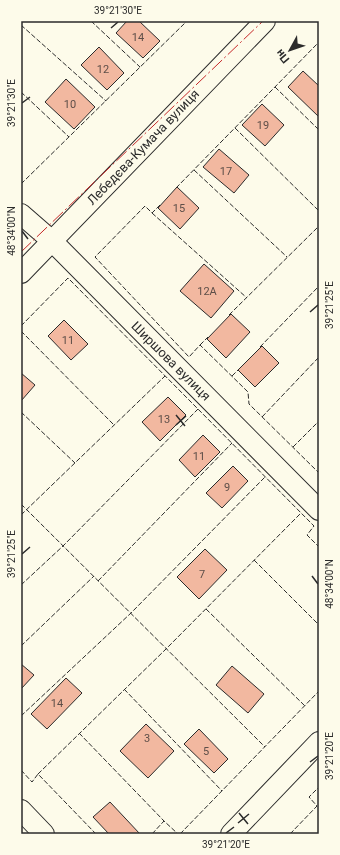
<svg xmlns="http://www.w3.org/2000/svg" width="340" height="855" font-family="Roboto,sans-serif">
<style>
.building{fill:#f2b8a0;stroke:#2b2b2b}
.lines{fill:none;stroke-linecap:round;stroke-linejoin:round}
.minor-casing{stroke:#2b2b2b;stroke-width:22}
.minor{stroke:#fdfbea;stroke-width:20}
.fence{stroke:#2b2b2b;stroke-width:1;stroke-dasharray:5 2;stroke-linecap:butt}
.power{stroke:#c62828;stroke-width:1;stroke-dasharray:14 3 2 3;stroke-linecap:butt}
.ticks{fill:none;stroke:#2b2b2b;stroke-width:1.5}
.labels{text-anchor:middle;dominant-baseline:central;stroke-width:3;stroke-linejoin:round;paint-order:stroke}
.number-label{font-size:11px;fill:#5d4e48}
.street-label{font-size:13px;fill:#2b2b2b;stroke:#fdfbea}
.neatline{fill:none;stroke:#2b2b2b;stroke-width:1.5}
.ticks-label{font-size:10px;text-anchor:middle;fill:#2b2b2b}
</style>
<rect width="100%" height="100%" fill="#fdfbea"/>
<!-- building -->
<path class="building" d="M127 21H139L160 41 143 58 116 33Z
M99 47 124 73 107 90 81 65Z
M303 71 319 86V117L288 87Z
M66 79 95 107 74 129 45 102Z
M262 104 284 125 265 146 242 125Z
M219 149 249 175 234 193 203 167Z
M177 187 199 208 180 229 158 208Z
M204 264 234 291 211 318 180 291Z
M231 314 250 332 226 358 207 339Z
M64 320 88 344 71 360 48 336Z
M262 346 279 363 255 387 238 370Z
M21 373 35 385 21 401Z
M168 397 186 415 160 441 142 422Z
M203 435 220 452 195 477 179 460Z
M233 466 248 481 222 508 206 493Z
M205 549 227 570 199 599 177 577Z
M21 664 34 675 21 689Z
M232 666 264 694 248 713 216 685Z
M66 678 82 693 47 729 31 714Z
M146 724 174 751 148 778 120 751Z
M199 729 228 759 214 773 184 744Z
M110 802 140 834H109L93 817Z"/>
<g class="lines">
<defs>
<path id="minor" d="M21 214 52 241 319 510
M21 273 265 21
M21 810 44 834
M231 834 319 742"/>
</defs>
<!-- minor casing -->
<use href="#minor" class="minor-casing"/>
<!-- minor -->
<use href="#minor" class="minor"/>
<!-- fence -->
<path class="fence" d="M91 21 140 67
M21 25 106 101
M275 87 319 130
M21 92 69 137
M235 128 319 211
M194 170 287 257
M21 184 187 21
M176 188 319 42
M160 205 152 213 145 206 95 257 189 357 200 345 248 392 249 404 319 473
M152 213 247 298
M229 315 319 226
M21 326 68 278 314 526 307 535 319 547
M21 331 114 425
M200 345 208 337
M260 347 319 286
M232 376 239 369
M21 412 75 463
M262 417 319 357
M293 447 319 421
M21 504 265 747
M21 515 165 376
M254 560 319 625
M98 581 232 443
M21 585 63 546 198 409
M206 609 305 706
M21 646 94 576
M124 689 222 791
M21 716 131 613 265 477
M79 733 164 821
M21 770 32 782 38 774 96 834
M38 774 166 649 301 513
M152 834 164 821 178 834
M180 834 319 691
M290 834 317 806 309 797 319 787"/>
<!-- power -->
<path class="power" d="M21 252 263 21"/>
</g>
<!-- ticks -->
<path class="ticks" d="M111 28 118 22M22 103 30 97M22 231 28 239M310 312 318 305M176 415 185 426M176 425 186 416M22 554 30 547M312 576 318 584M310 762 318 756M239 813 248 824M238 823 249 814M226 833 234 827"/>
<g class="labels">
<!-- number labels -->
<g class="number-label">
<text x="138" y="37">14</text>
<text x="103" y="69">12</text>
<text x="70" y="104">10</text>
<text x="263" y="125">19</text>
<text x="226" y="171">17</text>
<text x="179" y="208">15</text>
<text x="207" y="291">12А</text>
<text x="68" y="340">11</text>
<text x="164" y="419">13</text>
<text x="199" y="456">11</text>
<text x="227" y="487">9</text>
<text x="202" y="574">7</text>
<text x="57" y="703">14</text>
<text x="147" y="738">3</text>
<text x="206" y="751">5</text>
</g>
<!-- street labels -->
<g class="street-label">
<text transform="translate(143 147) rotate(-46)">Лебедєва-Кумача вулиця</text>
<text transform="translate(171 361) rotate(45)">Ширшова вулиця</text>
</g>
</g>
<!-- border -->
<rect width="340" height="855" fill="none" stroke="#fdfbea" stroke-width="44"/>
<!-- north arrow -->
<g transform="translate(290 50) rotate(230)" stroke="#fdfbea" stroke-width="3" paint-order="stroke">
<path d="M0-3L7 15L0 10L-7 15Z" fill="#2b2b2b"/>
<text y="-6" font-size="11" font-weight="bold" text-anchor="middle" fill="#2b2b2b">Пн</text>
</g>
<rect x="22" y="22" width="296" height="811" class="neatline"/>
<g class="ticks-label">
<text x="118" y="14">39°21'30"E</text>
<text transform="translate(11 103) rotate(-90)" y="4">39°21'30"E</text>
<text transform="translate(11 231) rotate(-90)" y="4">48°34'00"N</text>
<text transform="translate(329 305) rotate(-90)" y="4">39°21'25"E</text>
<text transform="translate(11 554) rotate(-90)" y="4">39°21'25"E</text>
<text transform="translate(329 584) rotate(-90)" y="4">48°34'00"N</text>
<text transform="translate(329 756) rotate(-90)" y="4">39°21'20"E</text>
<text x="226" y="848">39°21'20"E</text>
</g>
</svg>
